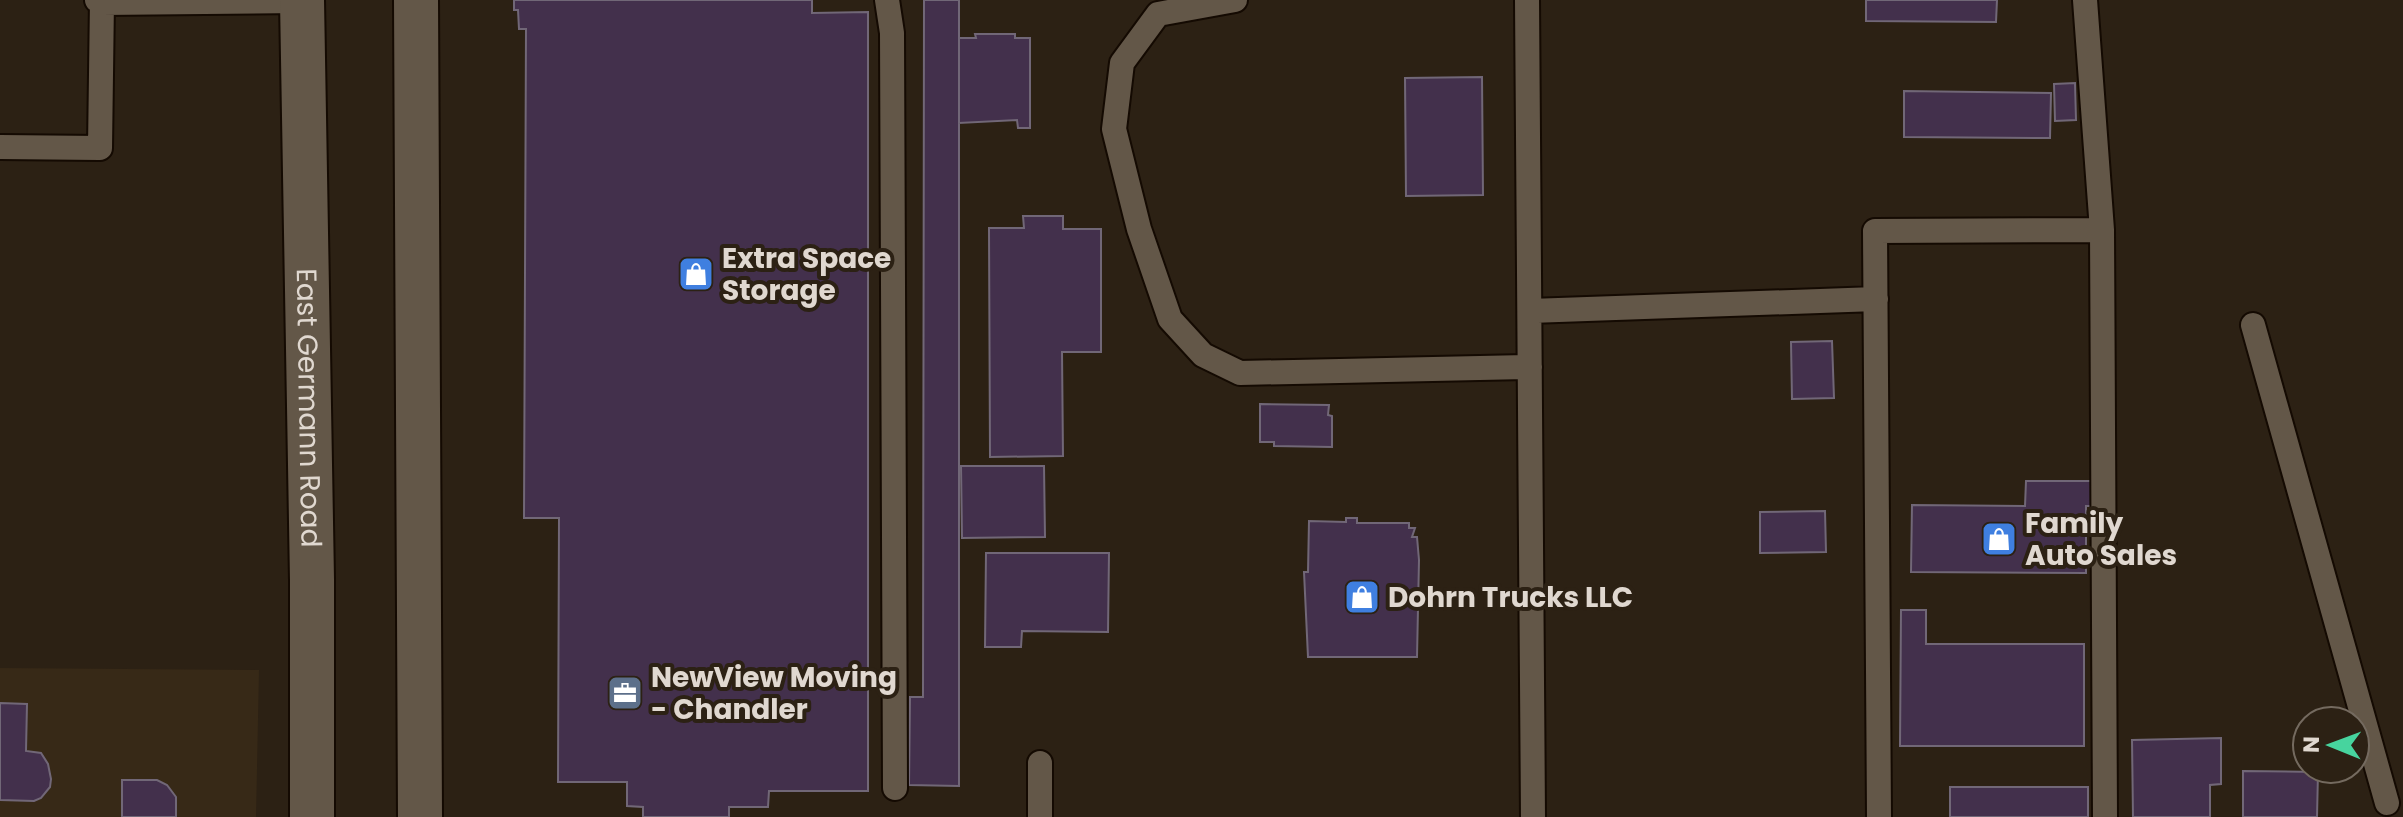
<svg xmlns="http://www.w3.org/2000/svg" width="2403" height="817" font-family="Poppins,sans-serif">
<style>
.built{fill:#372917}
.building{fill:#43304c;stroke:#716777;stroke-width:2}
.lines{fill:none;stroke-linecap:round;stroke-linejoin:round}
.service-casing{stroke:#140a02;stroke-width:28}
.secondary-casing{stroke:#140a02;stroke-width:48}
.service{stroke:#635748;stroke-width:24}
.secondary{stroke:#635748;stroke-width:44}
.labels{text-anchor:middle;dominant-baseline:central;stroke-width:8;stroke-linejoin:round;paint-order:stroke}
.poi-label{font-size:28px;font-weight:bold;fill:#e0d8d0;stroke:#2c2114;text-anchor:start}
.street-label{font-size:28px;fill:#e0d8d0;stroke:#2c2114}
</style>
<rect width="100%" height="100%" fill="#2c2114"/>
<!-- built -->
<path class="built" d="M0 668 259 670 256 817H0Z"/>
<!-- building -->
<path class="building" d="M514 0H812V13L868 12V791H769L768 807H729V817H643V807L627 806V782H558L559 518H524L526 29H519L518 10H514Z
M924 0H959V786L909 785 910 697H923Z
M1866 0H1997L1996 22 1866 21Z
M975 34H1015V38H1030V128H1018L1017 120 959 123V38H976Z
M1482 77 1483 195 1406 196 1405 78Z
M2075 83 2076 120 2055 121 2054 84Z
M1904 91 2051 93 2050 138 1904 137Z
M1023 216H1063V229H1101V352H1062L1063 456 990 457 989 228H1024Z
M1832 341 1834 398 1792 399 1791 342Z
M1260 404 1329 405 1328 415 1332 416V447L1274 446V442H1260Z
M961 466H1044L1045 537 962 538Z
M2026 481H2091V506H2086V573L1911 572 1912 505 2025 506Z
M1825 511 1826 552 1760 553V512Z
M1346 518H1357V523H1409V528H1415L1412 537H1417L1419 560 1417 657H1308L1304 572H1308L1309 521 1346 522Z
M986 553H1109L1108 632 1022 631 1021 647H985Z
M1901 610H1926V644H2084V746H1900Z
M0 703 27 704 26 751 41 753 48 764 51 779 50 787 41 798 34 801 0 800Z
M2221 738V784L2210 785V817H2133L2132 740Z
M2243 771 2318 772 2317 817H2243Z
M122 780H157L167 785 176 797V817H122Z
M1950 787H2088V817H1950Z"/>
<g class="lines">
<defs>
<path id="service" d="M97 0 102 3 302 1
M887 0 892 33 895 788
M1235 0 1158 14 1122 63 1114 129 1139 229 1170 319 1203 355 1240 373 1530 367
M1527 0 1533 817
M2085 0 2102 230
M0 147 100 148 102 0
M1530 311 1876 299
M2253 325 2387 803
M1040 817V763
M1879 817 1875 231 2102 230 2105 817"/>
<g id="secondary">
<path id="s1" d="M302 0 312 580V817"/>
<path d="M416 0 420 817"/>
</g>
</defs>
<!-- service casing -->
<use href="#service" class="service-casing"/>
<!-- secondary casing -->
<use href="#secondary" class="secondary-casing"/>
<!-- service -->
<use href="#service" class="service"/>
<!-- secondary -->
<use href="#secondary" class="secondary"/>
</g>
<!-- icons -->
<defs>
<symbol id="shop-square" viewBox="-11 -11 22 22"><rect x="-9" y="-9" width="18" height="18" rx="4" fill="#3f7fe0" stroke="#2c2114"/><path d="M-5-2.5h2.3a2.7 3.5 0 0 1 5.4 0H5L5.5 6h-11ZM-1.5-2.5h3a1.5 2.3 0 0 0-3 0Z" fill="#fff"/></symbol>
<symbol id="office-square" viewBox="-11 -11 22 22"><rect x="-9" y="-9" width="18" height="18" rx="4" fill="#5c6f8a" stroke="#2c2114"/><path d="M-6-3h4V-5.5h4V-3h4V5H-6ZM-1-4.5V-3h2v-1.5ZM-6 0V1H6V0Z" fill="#fff"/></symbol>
</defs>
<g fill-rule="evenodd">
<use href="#shop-square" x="676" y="254" width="40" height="40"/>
<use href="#shop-square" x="1979" y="519" width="40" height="40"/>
<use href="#shop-square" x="1342" y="577" width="40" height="40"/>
<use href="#office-square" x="605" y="673" width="40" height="40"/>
</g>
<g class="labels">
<!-- poi labels -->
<g class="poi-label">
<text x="722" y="258">Extra Space<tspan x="722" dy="32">Storage</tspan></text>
<text x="2025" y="523">Family<tspan x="2025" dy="32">Auto Sales</tspan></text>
<text x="1388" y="597">Dohrn Trucks LLC</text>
<text x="651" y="677">NewView Moving<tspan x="651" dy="32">- Chandler</tspan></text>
</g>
<!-- street labels -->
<g class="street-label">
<text stroke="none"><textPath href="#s1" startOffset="408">East Germann Road</textPath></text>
</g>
</g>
<!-- north arrow -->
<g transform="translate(2331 745) rotate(271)"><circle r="38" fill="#2c2114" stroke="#746a5f" stroke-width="2"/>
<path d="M0-6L14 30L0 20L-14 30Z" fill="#47d49e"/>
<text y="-12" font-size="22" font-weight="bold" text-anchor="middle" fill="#e0d8d0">N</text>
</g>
</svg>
